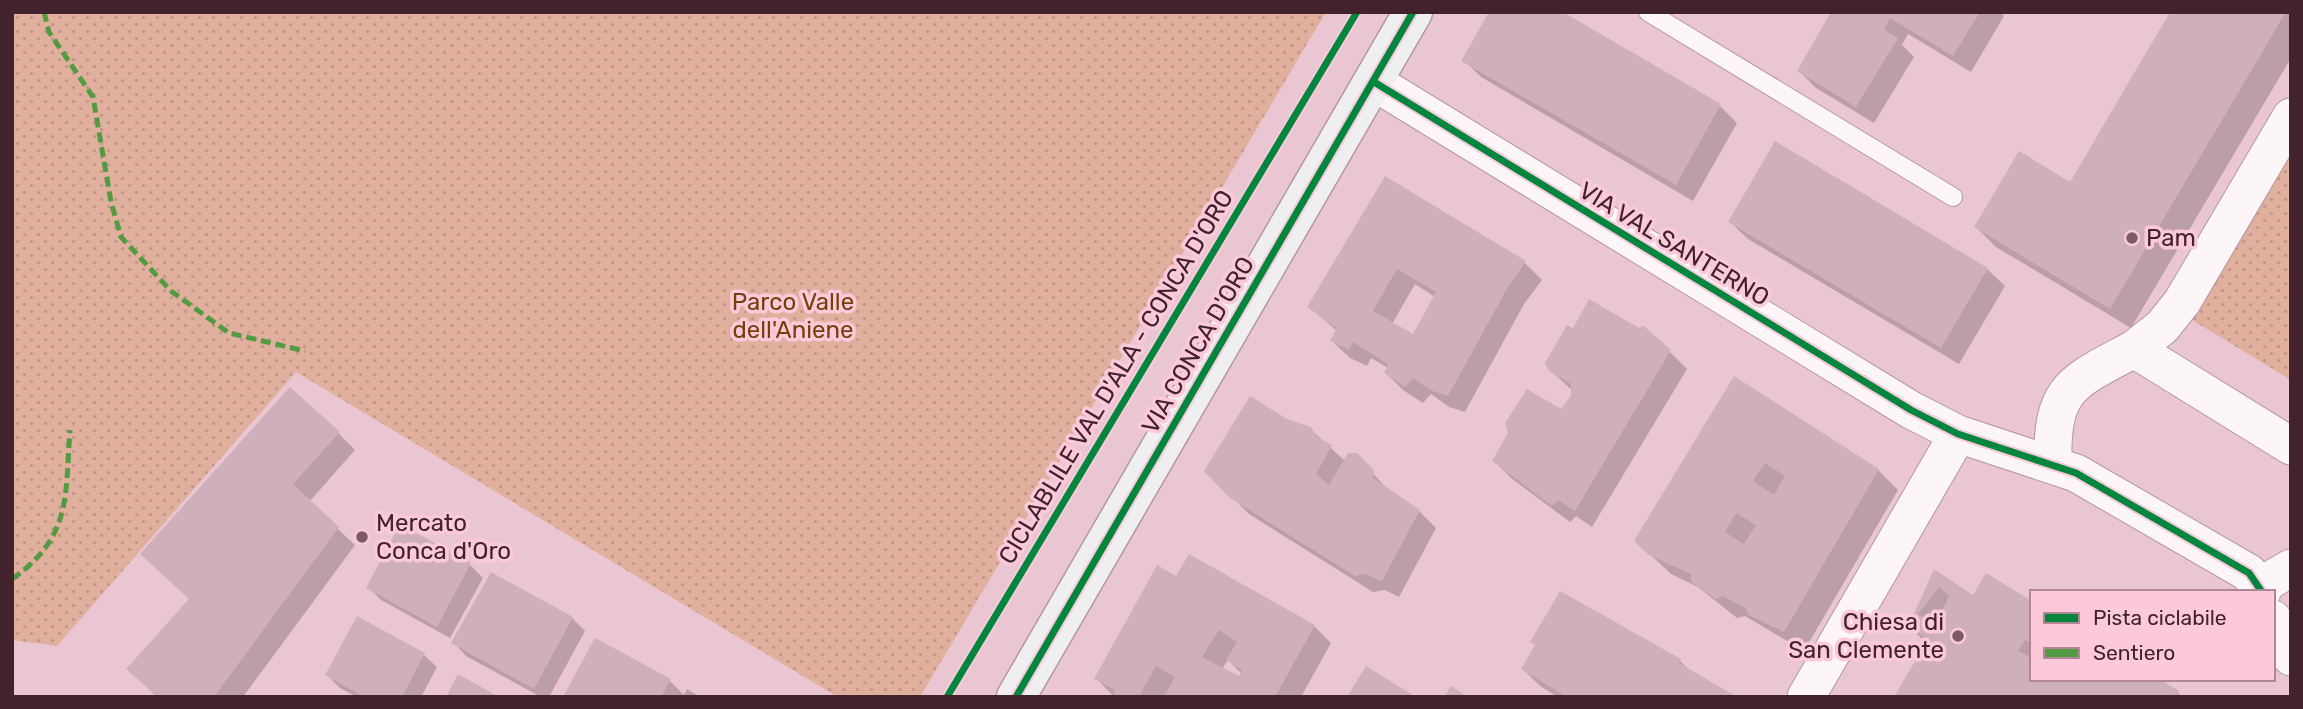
<svg xmlns="http://www.w3.org/2000/svg" width="2303" height="709" font-family="Rubik,sans-serif">
<style>
.park{fill:url(#park-dots)}
.shadow{fill:#0003;fill-rule:evenodd}
.building{fill:#cfb0ba;fill-rule:evenodd}
.lines{fill:none;stroke-linecap:round;stroke-linejoin:round}
.lane-casing{stroke:#b597a2;stroke-width:20}
.street-casing{stroke:#b597a2;stroke-width:39}
.secondary-casing{stroke:#b597a2;stroke-width:41}
.lane{stroke:#fcf6f8;stroke-width:18}
.street{stroke:#fcf6f8;stroke-width:37}
.secondary{stroke:#efeef1;stroke-width:38}
.quiet{stroke:#539b42;stroke-width:5;stroke-dasharray:10 5;stroke-linecap:butt}
.cycleway-casing{stroke:#fcc9da;stroke-width:11}
.cycleway{stroke:#00873e;stroke-width:7}
.poi-dot{fill:#7c5b67;stroke:#fcc9da;stroke-width:2.5}
.labels{text-anchor:middle;dominant-baseline:central;stroke-width:7;stroke-linejoin:round;paint-order:stroke}
.poi-label{font-size:24px;fill:#41222d;stroke:#fcc9da;text-anchor:start}
.street-label{font-size:24px;fill:#41222d;stroke:#fcc9da}
.park-label{font-size:24px;fill:#763f0a;stroke:#fcc9da}
</style>
<defs>
<pattern id="park-dots" width="8" height="8" patternUnits="userSpaceOnUse" patternTransform="scale(1.75)"><rect width="8" height="8" fill="#e0af9d"/><path d="M2 2h.1M6 6h.1" fill="none" stroke="#c19688" stroke-width="1.8" stroke-linecap="round"/></pattern>
</defs>
<rect width="100%" height="100%" fill="#eac6d2"/>
<!-- park -->
<path class="park" d="M12 12H1326L920 697H838L296 372 57 646 12 640Z
M2291 155V380L2192 320Z"/>
<!-- shadow -->
<path class="shadow" d="M1559 12 1720 106 1737 123 1693 201 1481 77 1464 60Z
M1829 12H2000L2004 16 1971 72 1908 34 1902 45 1914 57 1874 123 1816 88 1799 71 1832 14Z
M2172 12H2291V58L2131 328 1996 247 1976 227 2070 184Z
M1385 178 1525 263 1542 280 1524 304 1465 412 1449 407 1431 394 1423 403 1403 390 1386 373 1388 368 1371 358 1367 366 1350 358 1332 341 1337 331 1310 307ZM1415 284 1435 297 1414 336 1392 324Z
M1730 222 1987 269 2005 286 1959 364 1748 239Z
M1573 331 1670 352 1687 369 1592 527 1576 516 1570 522 1511 478 1494 461 1561 411 1572 396 1573 391 1550 370Z
M1735 379 1878 470 1898 490 1804 651 1745 616 1737 618 1698 587 1671 574 1636 541Z
M1286 420 1310 429 1345 461 1356 455 1390 492 1419 511 1436 528 1399 597 1385 590 1373 592 1249 514 1206 471Z
M338 433 355 450 309 502 355 545 243 697H157L128 669 191 599 159 571Z
M401 527 470 565 483 578 450 638 381 600 368 587Z
M1935 572 1974 597 2032 603V679L2178 693 2182 697H1896L1927 644 1910 627Z
M1177 578 1314 626 1331 643 1301 697H1114L1096 678ZM1228 660 1242 674 1239 679 1222 669Z
M572 618 585 631 549 697H541L466 656 454 643Z
M358 619 424 655 437 667 421 697H357L340 688 327 675Z
M1680 661 1692 673 1733 697H1558L1540 686 1523 669Z
M670 681 684 695 687 689 700 697H565Z"/>
<!-- building -->
<path class="building" d="M1489 12H1563L1721 104 1676 185 1461 61Z
M1831 12H1980L1953 56 1890 18 1884 30 1898 38 1856 107 1797 71Z
M2170 12H2286L2110 309 1974 227 2019 151 2070 182Z
M1775 141 1988 268 1941 348 1728 222Z
M1385 176 1526 261 1508 287 1448 396 1430 390 1413 378 1405 387 1384 373 1388 364 1353 342 1349 350 1330 341 1337 328 1307 307ZM1397 269 1436 292 1413 334 1373 311Z
M1589 299 1639 328 1644 326 1671 350 1575 511 1558 500 1552 506 1492 461 1508 433 1505 423 1527 389 1561 409 1571 395V384L1549 371 1545 363 1567 325 1573 328Z
M1734 376 1879 469 1784 632 1749 615 1745 608 1723 596 1716 599 1691 582V574L1649 555 1634 541ZM1765 463 1785 476 1774 495 1753 481ZM1736 513 1756 525 1744 544 1725 532Z
M290 387 340 432 293 484 339 527 214 697H158L126 669 189 599 140 554Z
M1250 396 1287 419 1311 427 1317 437 1332 445 1316 474 1329 485 1348 453H1357L1374 470 1373 478 1420 510 1382 581 1366 574 1355 576 1230 498 1204 471Z
M400 524 471 563 437 627 366 588Z
M1189 554 1315 625 1275 697H1164L1175 677 1156 666 1140 695 1144 697H1112L1115 690 1094 679 1157 565 1176 576ZM1219 630 1237 642 1226 660 1242 670 1239 676 1202 657Z
M1934 569 1973 595 1986 573 2032 601V644L2025 640 2018 651 2030 657 2032 654V679H2159L2179 691 2176 697H1894L1928 639 1908 627ZM1939 587 1949 596 1936 624 1918 614Z
M491 572 573 617 534 689 451 643Z
M1560 591 1681 659 1679 663 1737 697H1567L1521 669 1535 645 1530 642Z
M357 616 425 653 402 697H364L325 675Z
M595 638 671 679 661 697H563Z
M1366 666 1416 697H1347Z
M458 674 499 697H446Z
M1451 686 1468 697H1444Z"/>
<g class="lines">
<defs>
<path id="lane" d="M1648 12 1953 197"/>
<path id="street" d="M1374 82 1911 410 1958 434 2076 473 2249 573 2262 592
M2134 349 2162 327 2182 302 2291 117
M2053 463C2051 386 2073 382 2134 349L2291 446
M2260 586 2291 568
M2273 619 2291 657
M1806 697 1958 434"/>
<path id="secondary" d="M1016 697 1413 12"/>
</defs>
<!-- lane casing -->
<use href="#lane" class="lane-casing"/>
<!-- street casing -->
<use href="#street" class="street-casing"/>
<!-- secondary casing -->
<use href="#secondary" class="secondary-casing"/>
<!-- lane -->
<use href="#lane" class="lane"/>
<!-- street -->
<use href="#street" class="street"/>
<!-- secondary -->
<use href="#secondary" class="secondary"/>
<!-- quiet -->
<path class="quiet" d="M44 12 49 32 93 97 111 202 121 237 171 291 229 333 305 351
M12 579C72 537 65 496 70 430"/>
<defs>
<path id="cycleway" d="M1374 82 1911 410 1958 434 2076 473 2249 573 2262 592
M947 697 1357 12
M1016 697 1413 12"/>
</defs>
<!-- cycleway casing -->
<use href="#cycleway" class="cycleway-casing"/>
<!-- cycleway -->
<use href="#cycleway" class="cycleway"/>
</g>
<!-- markers -->
<g class="poi-dot">
<circle cx="2132" cy="238" r="7"/>
<circle cx="362" cy="537" r="7"/>
<circle cx="1958" cy="636" r="7"/>
</g>
<g class="labels">
<!-- poi labels -->
<g class="poi-label">
<text x="2146" y="238">Pam</text>
<text x="376" y="523">Mercato<tspan x="376" dy="28">Conca d'Oro</tspan></text>
<text x="1944" y="622" text-anchor="end">Chiesa di<tspan x="1944" dy="28">San Clemente</tspan></text>
</g>
<!-- street labels -->
<g class="street-label">
<text transform="translate(1674 244) rotate(31)">VIA VAL SANTERNO</text>
<text transform="translate(1198 345) rotate(-60)">VIA CONCA D'ORO</text>
<text transform="translate(1116 377) rotate(-59)">CICLABLILE VAL D'ALA - CONCA D'ORO</text>
</g>
<!-- park labels -->
<g class="park-label">
<text x="793" y="302">Parco Valle<tspan x="793" dy="28">dell'Aniene</tspan></text>
</g>
</g>
<!-- border -->
<rect width="2303" height="709" fill="none" stroke="#41222d" stroke-width="28"/>
<!-- legend -->
<rect x="2030" y="590" width="245" height="91" fill="#fcc9da" stroke="#b18695" stroke-width="2"/>
<rect x="2044" y="613" width="35" height="10" fill="#00873e" stroke="#b18695" stroke-width="2"/>
<text x="2093" y="625" font-size="21" fill="#41222d">Pista ciclabile</text>
<rect x="2044" y="648" width="35" height="10" fill="#539b42" stroke="#b18695" stroke-width="2"/>
<text x="2093" y="660" font-size="21" fill="#41222d">Sentiero</text>
</svg>
